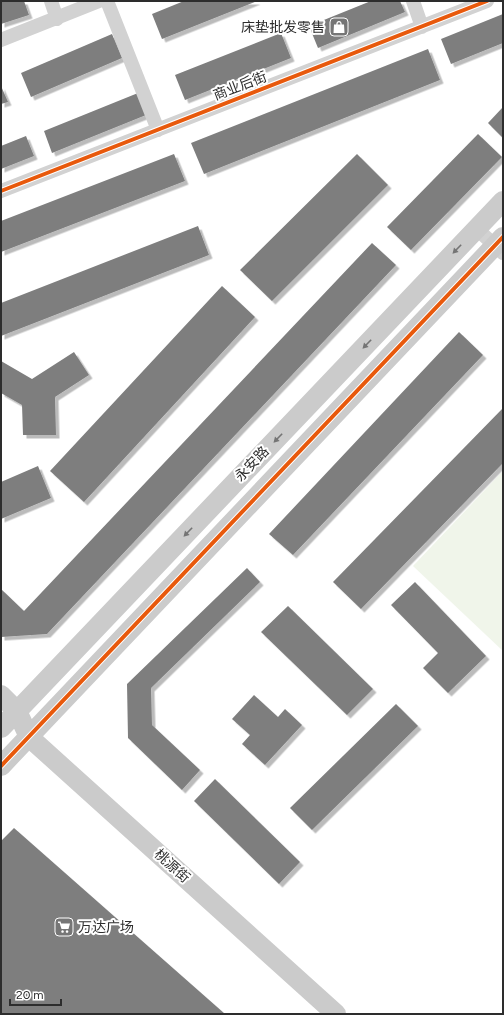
<svg xmlns="http://www.w3.org/2000/svg" width="504" height="1015" font-family="Figtree,'Noto Sans SC',sans-serif">
<style>
.green{fill:#f0f5ea}
.building{fill:#7e7e7e;filter:url(#shadow)}
.lines{fill:none;stroke-linecap:round;stroke-linejoin:round}
.street{stroke:#d2d2d2;stroke-width:14}
.secondary{stroke:#cbcbcb;stroke-width:20}
.cycleway-casing{stroke:#fff;stroke-width:6}
.cycleway{stroke:#e8590c;stroke-width:4}
.oneway{fill:#747474}
.labels{text-anchor:middle;dominant-baseline:central;stroke-width:4;stroke-linejoin:round;paint-order:stroke}
.poi-label{font-size:14px;fill:#2d2d2d;stroke:#fff;text-anchor:end}
.street-label{font-size:14px;fill:#2d2d2d;stroke:#fff}
</style>
<defs>
<filter id="shadow"><feDropShadow dx="3.5" dy="3.5" stdDeviation="0" flood-color="#0004"/></filter>
</defs>
<rect width="100%" height="100%" fill="#fff"/>
<!-- green -->
<path class="green" d="M503 471V651L413 566Z"/>
<!-- building -->
<path class="building" d="M1 1H24L29 15 1 24Z
M184 1H257L162 39 152 14Z
M371 1H400L405 12 318 48 309 26Z
M503 14V43L451 64 441 39Z
M281 33 291 58 185 100 175 75Z
M112 34 122 58 31 97 21 73Z
M428 49 440 80 204 174 191 143Z
M1 86 8 102 1 104Z
M138 93 146 115 52 153 44 131Z
M503 107V138L488 123Z
M478 134 502 157 411 250 387 227Z
M26 136 34 156 1 169V146Z
M174 154 185 181 1 252V221Z
M357 154 388 185 272 301 240 270Z
M198 226 209 255 1 336V303Z
M372 243 396 265 47 634 1 637V589L24 611Z
M222 286 255 317 84 502 50 471Z
M459 332 483 355 293 555 269 534Z
M74 352 89 375 55 397 56 435H23L22 405 1 393V361L32 379Z
M503 408V463L361 609 333 582Z
M38 466 51 498 1 519V482Z
M247 568 260 582 151 688 152 725 200 770 182 790 128 738 127 684Z
M415 582 486 656 448 693 423 668 438 653 391 605Z
M288 606 373 689 347 715 261 632Z
M254 695 278 717 285 709 302 725 265 765 242 744 250 735 232 719Z
M396 704 418 726 312 830 290 808Z
M215 779 300 862 279 884 194 801Z
M14 828 225 1014H1V841Z"/>
<g class="lines">
<!-- street -->
<path class="street" d="M51 1 57 19
M107 1 158 130
M413 1 422 27
M1 40 99 1
M1 191 487 1
M477 229 503 253"/>
<!-- secondary -->
<path class="secondary" d="M1 695 17 711 29 737 336 1014
M1 728 503 201
M1 766 503 237"/>
<defs>
<path id="cycleway" d="M1 191 487 1
M1 766 503 237"/>
</defs>
<!-- cycleway casing -->
<use href="#cycleway" class="cycleway-casing"/>
<!-- cycleway -->
<use href="#cycleway" class="cycleway"/>
</g>
<!-- one-way arrows -->
<defs><path id="oneway-solid" d="M-6-.8H1V-3.2L6.5 0L1 3.2V.8H-6Z"/></defs>
<g class="oneway">
<use href="#oneway-solid" transform="translate(457 249) rotate(134)"/>
<use href="#oneway-solid" transform="translate(367 344) rotate(134)"/>
<use href="#oneway-solid" transform="translate(278 438) rotate(134)"/>
<use href="#oneway-solid" transform="translate(188 532) rotate(134)"/>
</g>
<!-- icons -->
<defs>
<symbol id="shop-square" viewBox="-11 -11 22 22"><rect x="-9" y="-9" width="18" height="18" rx="4" fill="#767676" stroke="#fff"/><path d="M-5-2.5h2.3a2.7 3.5 0 0 1 5.4 0H5L5.5 6h-11ZM-1.5-2.5h3a1.5 2.3 0 0 0-3 0Z" fill="#fff"/></symbol>
<symbol id="supermarket-square" viewBox="-11 -11 22 22"><rect x="-9" y="-9" width="18" height="18" rx="4" fill="#767676" stroke="#fff"/><path d="M-6-5.5h2.5l.6 2H6L4.5 2H-2.5L-4.4-4H-6ZM-1.5 3.2a1.3 1.3 0 1 0 .1 0ZM3 3.2a1.3 1.3 0 1 0 .1 0Z" fill="#fff"/></symbol>
</defs>
<g fill-rule="evenodd">
<use href="#shop-square" x="328" y="16" width="22" height="22"/>
<use href="#supermarket-square" x="53" y="916" width="22" height="22"/>
</g>
<g class="labels">
<!-- poi labels -->
<g class="poi-label">
<text x="325" y="27">床垫批发零售</text>
<text x="78" y="927" text-anchor="start">万达广场</text>
</g>
<!-- street labels -->
<g class="street-label">
<text transform="translate(240 86) rotate(-21)">商业后街</text>
<text transform="translate(252 464) rotate(-46)">永安路</text>
<text transform="translate(172 866) rotate(42)">桃源街</text>
</g>
</g>
<!-- border -->
<rect width="504" height="1015" fill="none" stroke="#2d2d2d" stroke-width="4"/>
<!-- scale -->
<path d="M10 999v6h51v-6" fill="none" stroke="#2d2d2d" stroke-width="2"/>
<text x="16" y="999" font-size="12" fill="#2d2d2d" stroke="#ffffff" stroke-width="3" paint-order="stroke">20 m</text>
</svg>
